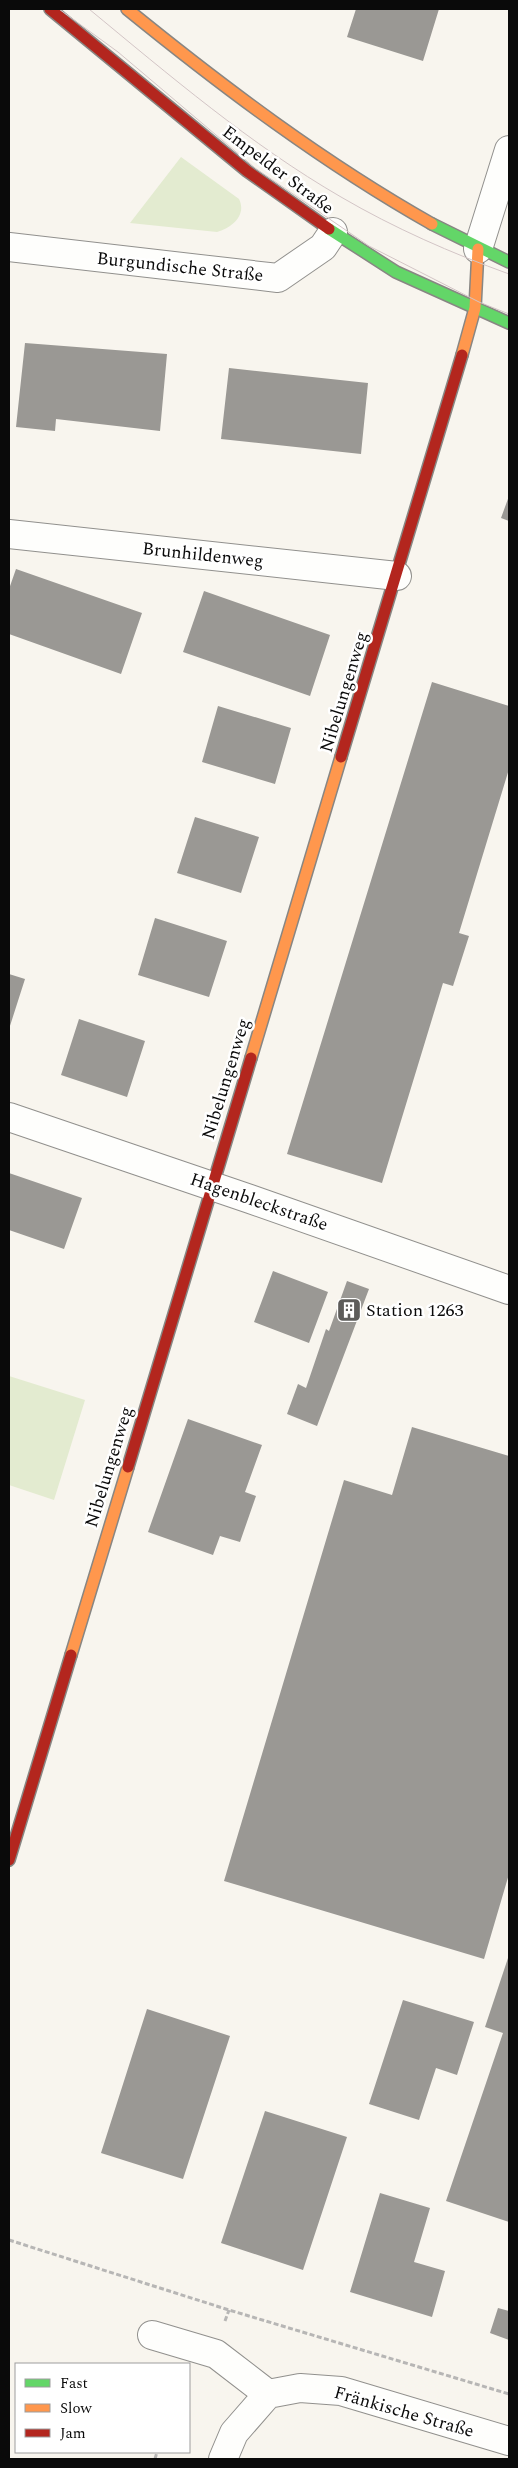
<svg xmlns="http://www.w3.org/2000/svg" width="518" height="2468" font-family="Spectral,serif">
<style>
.green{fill:#e3ebd0}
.building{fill:#9a9894}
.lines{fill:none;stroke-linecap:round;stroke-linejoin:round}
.street-casing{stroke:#91908d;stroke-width:30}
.fast-casing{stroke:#888683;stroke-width:14}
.slow-casing{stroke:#888683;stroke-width:14}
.jam-casing{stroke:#888683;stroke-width:14}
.path{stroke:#b7b6b5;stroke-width:3;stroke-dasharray:5 2.5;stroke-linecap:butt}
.street{stroke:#fefefc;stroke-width:28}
.fast{stroke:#63d668;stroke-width:11}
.slow{stroke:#ff974d;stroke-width:11}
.jam{stroke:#b3261e;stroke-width:11}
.tram{stroke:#d3c5c6;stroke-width:1}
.labels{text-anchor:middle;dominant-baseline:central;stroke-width:5;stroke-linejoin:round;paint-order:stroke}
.street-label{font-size:18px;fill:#0a0a0a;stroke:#fff}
.poi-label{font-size:18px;fill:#0a0a0a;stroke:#fff;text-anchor:start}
</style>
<rect width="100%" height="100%" fill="#f8f5ee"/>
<!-- green -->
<path class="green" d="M181 157 239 199C247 215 232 228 217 232L130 223Z
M9 1376 85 1400 54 1500 9 1485Z"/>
<!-- building -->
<path class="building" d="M356 9H439L423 61 347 37Z
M25 343 167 354 160 431 56 419 55 431 16 427Z
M229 368 368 383 361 454 221 439Z
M509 496V521L501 518Z
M16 569 142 613 121 674 9 634V589Z
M204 591 330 635 310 696 183 652Z
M432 682 509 706V769L459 933 469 936 453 986 443 983 382 1183 287 1154Z
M218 706 291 728 275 784 202 762Z
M195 817 259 837 241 893 177 873Z
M155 918 227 941 209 997 138 975Z
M9 974 25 979 9 1029Z
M79 1019 145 1041 127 1097 61 1075Z
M9 1173 82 1198 64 1249 9 1230Z
M273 1271 328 1292 309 1343 254 1322Z
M347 1281 369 1289 317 1426 287 1414 298 1384 306 1388 326 1329 329 1331Z
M188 1419 262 1445 245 1492 256 1496 240 1542 220 1536 213 1555 148 1532Z
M412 1427 509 1456V1874L484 1959 224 1881 344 1480 392 1495Z
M509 1955V2222L446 2201 503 2033 485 2027Z
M403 2000 474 2022 457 2075 436 2068 419 2120 369 2104Z
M147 2009 230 2036 183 2179 101 2153Z
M265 2111 347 2137 303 2270 221 2243Z
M380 2193 430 2208 414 2262 445 2271 432 2317 350 2292Z
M498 2308 509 2311V2340L490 2333Z"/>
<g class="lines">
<defs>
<path id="street" d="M9 247 278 278 323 247 333 232
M478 249 509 150
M9 534 397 576
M9 1117 250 1199 509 1290
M152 2335 216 2354 268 2394
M223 2459 234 2433 268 2394 300 2388 341 2391 509 2441"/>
<path id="fast" d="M432 224 509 262
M329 229 396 272 509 323"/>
<path id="slow" d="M127 9C223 87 324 163 432 224
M462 355 475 308 478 249
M251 1058 341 757
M71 1655 128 1467"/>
<path id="jam" d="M50 9 247 171 329 229
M341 757 462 355
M128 1467 251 1058
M9 1860 71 1655"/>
</defs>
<!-- street casing -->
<use href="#street" class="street-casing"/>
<!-- fast casing -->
<use href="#fast" class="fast-casing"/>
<!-- slow casing -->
<use href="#slow" class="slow-casing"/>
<!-- jam casing -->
<use href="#jam" class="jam-casing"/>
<!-- path -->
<path class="path" d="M9 2240 229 2310 509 2394
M225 2321 229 2310
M155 2459 157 2452"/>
<!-- street -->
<use href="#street" class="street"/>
<!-- fast -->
<use href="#fast" class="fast"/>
<!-- slow -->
<use href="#slow" class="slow"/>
<!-- jam -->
<use href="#jam" class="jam"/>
<!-- tram -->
<path class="tram" d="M59 9 118 52 255 168 369 246 479 302 509 314
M89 9C169 75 251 145 341 197 394 228 451 253 509 274"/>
</g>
<!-- icons -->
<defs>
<symbol id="building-square" viewBox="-11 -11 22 22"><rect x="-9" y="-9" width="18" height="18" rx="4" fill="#5d5c5a" stroke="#fff"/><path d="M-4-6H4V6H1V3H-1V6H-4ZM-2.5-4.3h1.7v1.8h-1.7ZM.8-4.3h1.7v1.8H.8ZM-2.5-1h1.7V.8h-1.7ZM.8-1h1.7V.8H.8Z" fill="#fff"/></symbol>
</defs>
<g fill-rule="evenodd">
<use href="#building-square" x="335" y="1296" width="28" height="28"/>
</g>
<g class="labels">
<!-- street labels -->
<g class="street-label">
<text transform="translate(278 170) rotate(37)">Empelder Straße</text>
<text transform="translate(180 267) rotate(6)">Burgundische Straße</text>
<text transform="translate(203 555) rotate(6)">Brunhildenweg</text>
<text transform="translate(344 692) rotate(-73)">Nibelungenweg</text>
<text transform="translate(226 1079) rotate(-73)">Nibelungenweg</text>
<text transform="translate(259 1202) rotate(19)">Hagenbleckstraße</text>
<text transform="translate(109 1467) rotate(-73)">Nibelungenweg</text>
<text transform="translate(404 2412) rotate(16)">Fränkische Straße</text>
</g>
<!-- poi labels -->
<g class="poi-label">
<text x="366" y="1310">Station 1263</text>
</g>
</g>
<!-- border -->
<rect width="518" height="2468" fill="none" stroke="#0a0a0a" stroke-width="20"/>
<!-- legend -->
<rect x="15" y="2363" width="175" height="90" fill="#ffffff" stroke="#9d9d9d"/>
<rect x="25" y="2379" width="25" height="8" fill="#63d668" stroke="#9d9d9d"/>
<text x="60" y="2388" font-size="15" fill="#0a0a0a">Fast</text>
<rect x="25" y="2404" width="25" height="8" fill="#ff974d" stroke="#9d9d9d"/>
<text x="60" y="2413" font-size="15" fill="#0a0a0a">Slow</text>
<rect x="25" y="2429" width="25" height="8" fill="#b3261e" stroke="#9d9d9d"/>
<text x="60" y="2438" font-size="15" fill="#0a0a0a">Jam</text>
</svg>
